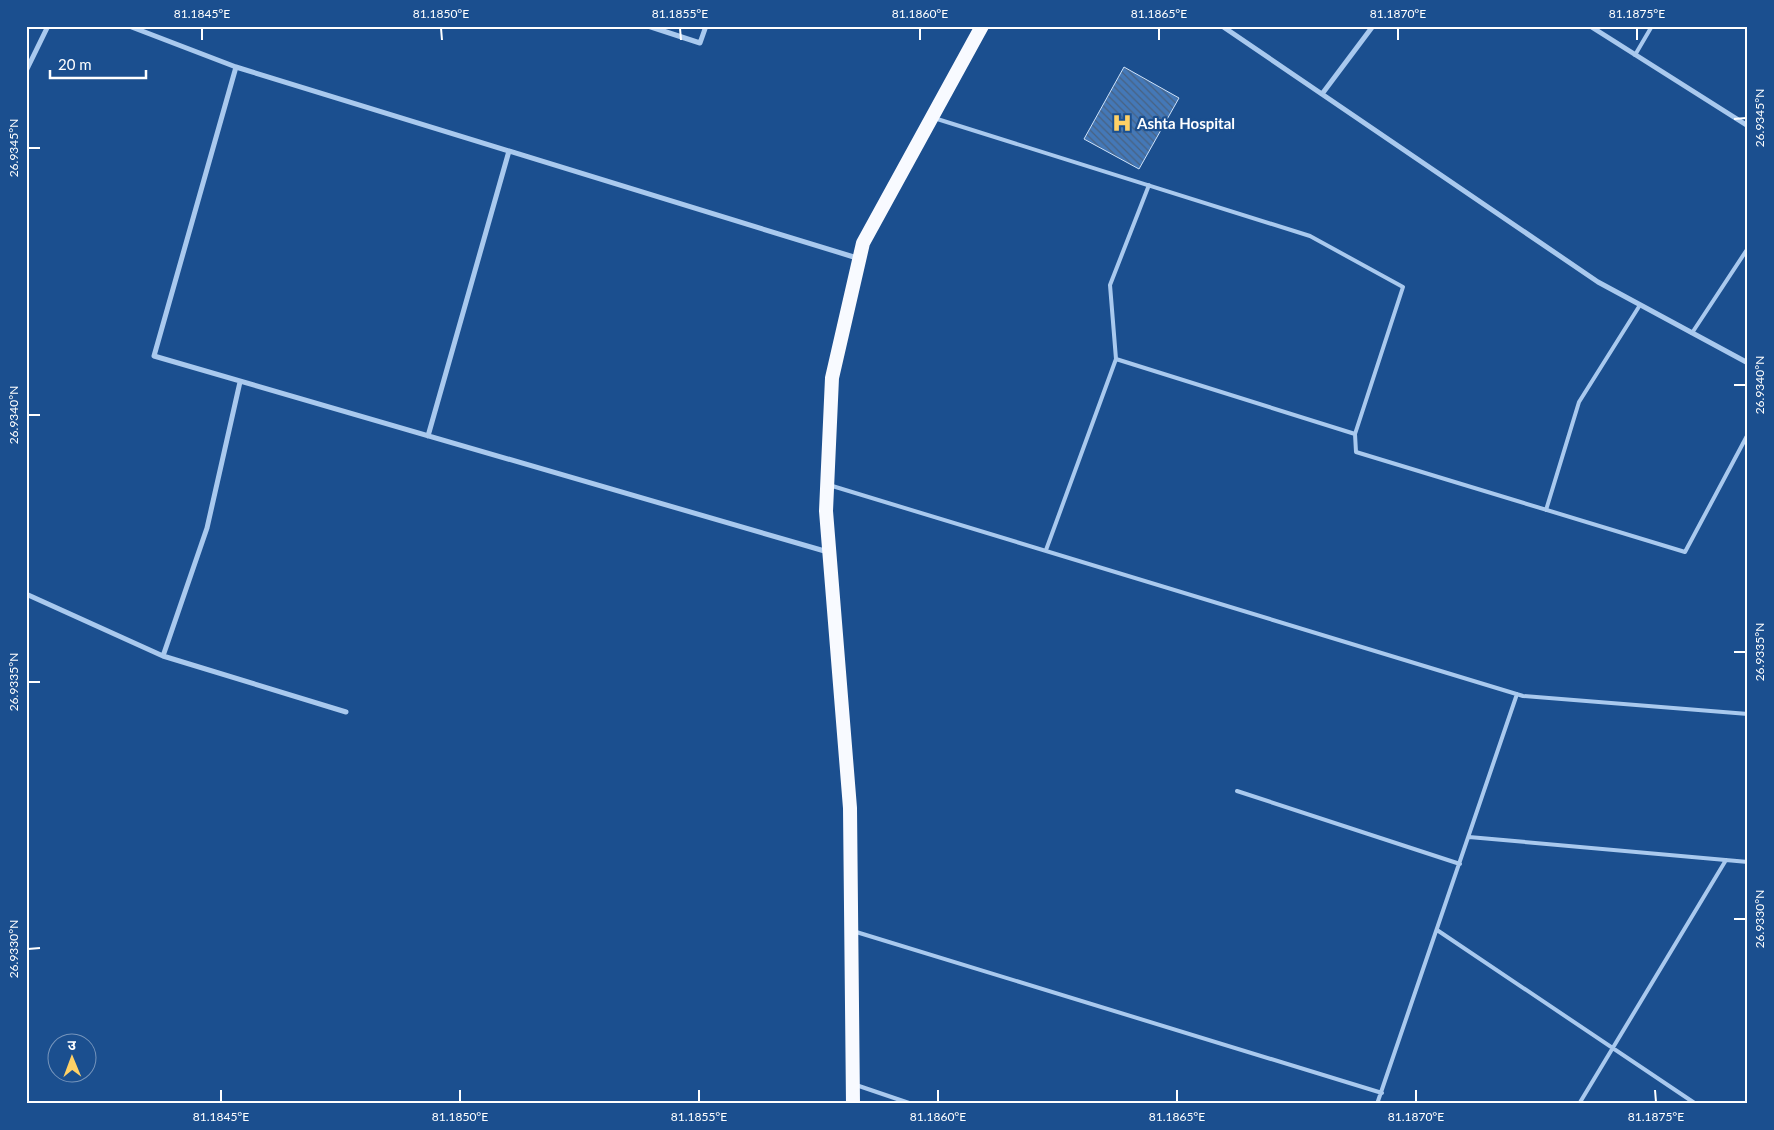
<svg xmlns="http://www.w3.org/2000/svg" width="1774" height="1130" font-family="Lato,'Noto Sans Devanagari',sans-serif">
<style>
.building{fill:url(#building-back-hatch);stroke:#cfe3fa}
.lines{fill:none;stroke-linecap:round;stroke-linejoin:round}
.service{stroke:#a9c9ee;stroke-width:4}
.minor{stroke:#a9c9ee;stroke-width:5}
.trunk{stroke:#f8faff;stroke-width:14}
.ticks{fill:none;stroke:#fff;stroke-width:2}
.labels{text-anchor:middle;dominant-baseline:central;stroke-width:4.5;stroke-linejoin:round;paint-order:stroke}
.poi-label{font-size:15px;font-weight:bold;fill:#fff;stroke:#1b4f8f;text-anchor:start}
.neatline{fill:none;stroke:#fff;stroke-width:2}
.ticks-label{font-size:12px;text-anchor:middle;fill:#fff}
</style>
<defs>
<pattern id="building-back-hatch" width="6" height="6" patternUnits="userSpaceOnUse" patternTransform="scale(1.25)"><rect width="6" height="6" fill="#4478b7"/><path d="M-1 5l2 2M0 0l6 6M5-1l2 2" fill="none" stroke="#486282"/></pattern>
</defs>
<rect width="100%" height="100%" fill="#1b4f8f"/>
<!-- building -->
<path class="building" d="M1124 67 1179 98 1139 169 1084 139Z"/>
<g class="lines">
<!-- service -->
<path class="service" d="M1635 55 1652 26
M934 118 1310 236 1403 287 1355 434 1116 359 1046 550
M1692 333 1748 248
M1116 359 1110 285 1149 185
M1355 434 1356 452 1685 552 1748 434
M829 485 1523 696 1748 714
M1546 510 1579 402 1640 305
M1237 791 1460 864
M1469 837 1748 862
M1437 930 1696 1104
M853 931 1382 1093
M856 1085 912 1104
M1377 1104 1517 694
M1579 1104 1726 860"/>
<!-- minor -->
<path class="minor" d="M129 26 236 67 857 258
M648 26 700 43 706 26
M1222 26 1598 282 1748 363
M1590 26 1748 126
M236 67 154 356 828 552
M26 71 48 26
M1322 94 1373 26
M428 436 509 151
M26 594 163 656 346 712
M163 656 207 528 240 382"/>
<!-- trunk -->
<path class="trunk" d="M853 1104 850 808 826 511 832 378 863 243 982 26"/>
</g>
<!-- ticks -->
<path class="ticks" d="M202 28V40M441 28 442 40M680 28 681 40M920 28V40M1159 28V40M1398 28V40M1637 28V40M1734 119 1746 118M28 148H40M1734 385H1746M28 415H40M1734 652H1746M28 682H40M1734 919H1746M28 949 40 948M221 1090V1102M460 1090V1102M699 1090V1102M938 1090V1102M1177 1090V1102M1416 1090V1102M1655 1090 1656 1102"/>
<!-- icons -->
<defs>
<symbol id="hospital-bare" viewBox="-9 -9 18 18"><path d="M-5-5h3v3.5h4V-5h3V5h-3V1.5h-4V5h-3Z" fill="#ffd166" stroke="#1b4f8f" stroke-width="2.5" paint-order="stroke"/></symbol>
</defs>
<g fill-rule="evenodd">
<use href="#hospital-bare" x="1108" y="109" width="28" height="28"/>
</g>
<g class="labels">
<!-- poi labels -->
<g class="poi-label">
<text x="1137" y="123">Ashta Hospital</text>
</g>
</g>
<!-- border -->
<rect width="1774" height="1130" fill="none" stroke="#1b4f8f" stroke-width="55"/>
<!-- north arrow -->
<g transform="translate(72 1058) rotate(359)"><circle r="24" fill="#1b4f8f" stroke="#7695bc"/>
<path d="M0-4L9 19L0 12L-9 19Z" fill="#ffd166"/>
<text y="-8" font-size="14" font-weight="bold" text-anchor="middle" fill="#ffffff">उ</text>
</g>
<!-- scale -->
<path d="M50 70v8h96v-8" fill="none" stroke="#ffffff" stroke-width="2.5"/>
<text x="58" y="70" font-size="15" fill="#ffffff" stroke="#1b4f8f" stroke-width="4" paint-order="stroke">20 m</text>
<rect x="28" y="28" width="1718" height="1074" class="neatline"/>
<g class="ticks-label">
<text x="202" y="18">81.1845°E</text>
<text x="441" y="18">81.1850°E</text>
<text x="680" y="18">81.1855°E</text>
<text x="920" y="18">81.1860°E</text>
<text x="1159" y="18">81.1865°E</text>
<text x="1398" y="18">81.1870°E</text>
<text x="1637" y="18">81.1875°E</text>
<text transform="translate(1760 118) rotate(-90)" y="4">26.9345°N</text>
<text transform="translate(14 148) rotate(-90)" y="4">26.9345°N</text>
<text transform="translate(1760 385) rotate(-90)" y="4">26.9340°N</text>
<text transform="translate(14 415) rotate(-90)" y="4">26.9340°N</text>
<text transform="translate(1760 652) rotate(-90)" y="4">26.9335°N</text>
<text transform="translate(14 682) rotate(-90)" y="4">26.9335°N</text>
<text transform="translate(1760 919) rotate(-90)" y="4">26.9330°N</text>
<text transform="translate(14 949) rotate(-90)" y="4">26.9330°N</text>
<text x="221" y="1121">81.1845°E</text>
<text x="460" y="1121">81.1850°E</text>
<text x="699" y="1121">81.1855°E</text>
<text x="938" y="1121">81.1860°E</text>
<text x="1177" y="1121">81.1865°E</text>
<text x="1416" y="1121">81.1870°E</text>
<text x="1656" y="1121">81.1875°E</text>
</g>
</svg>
